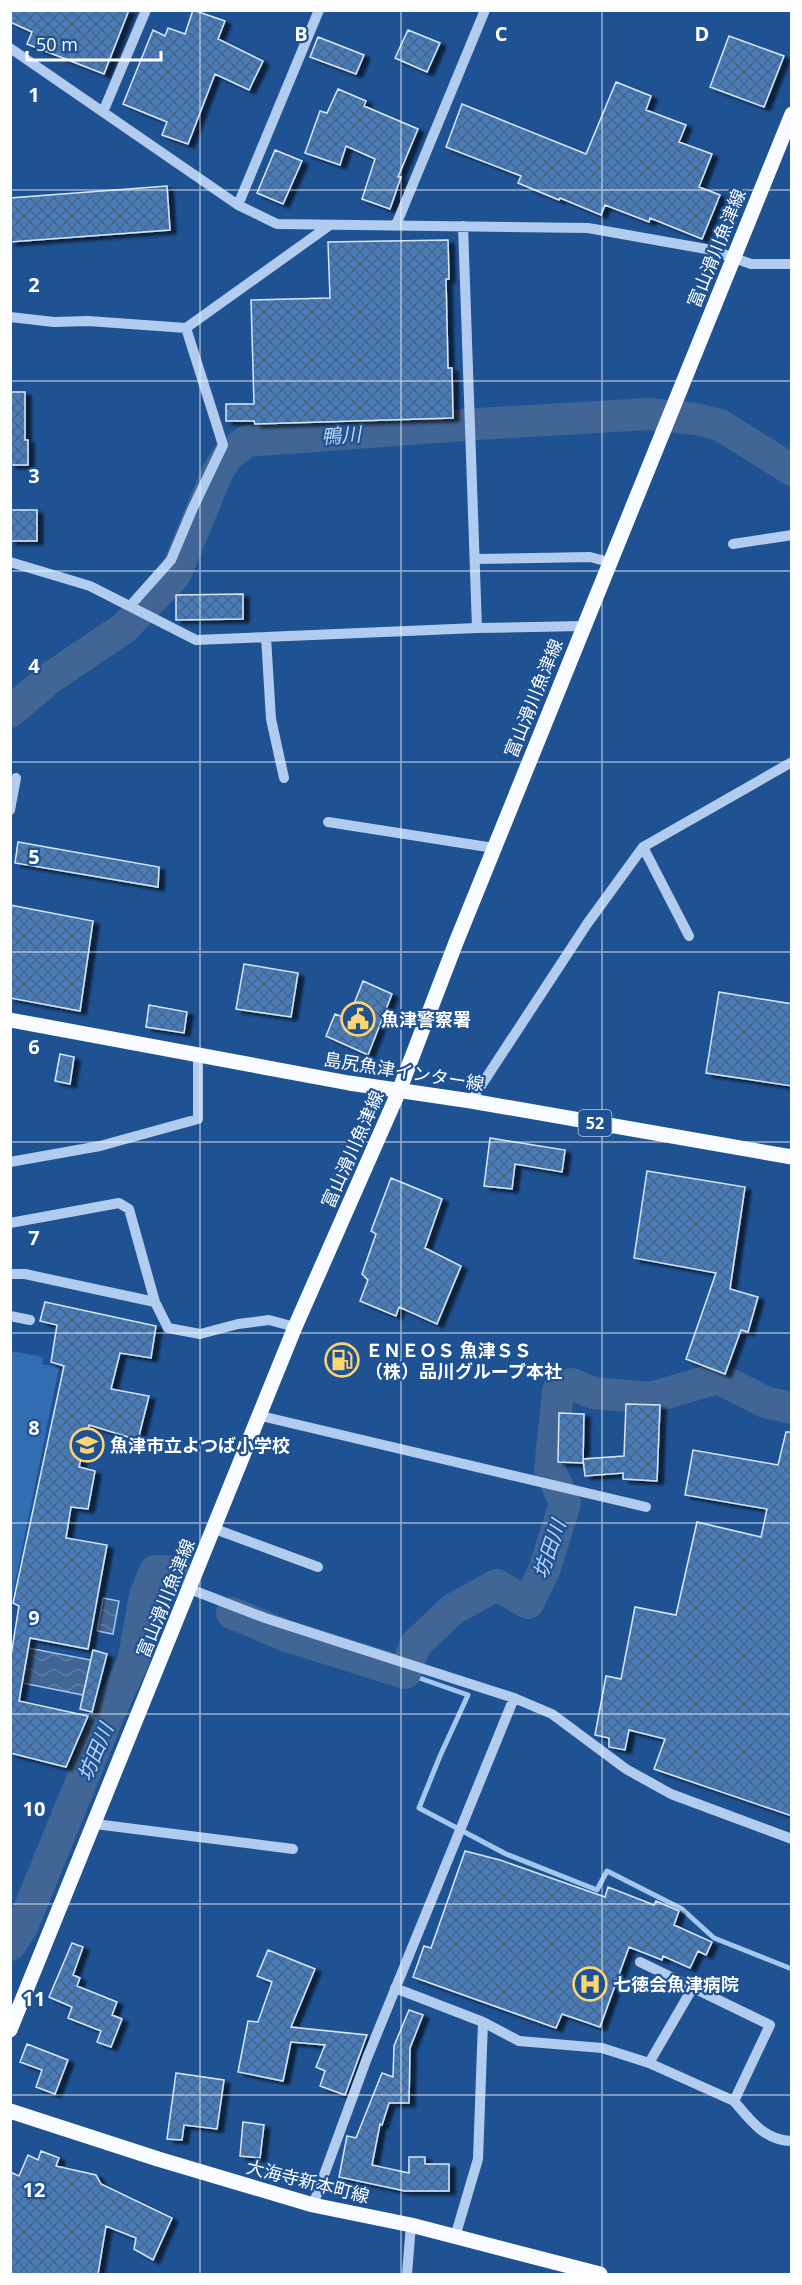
<svg xmlns="http://www.w3.org/2000/svg" width="802" height="2285" font-family="'Open Sans','Noto Sans JP',sans-serif">
<style>
.garden{fill:#326cb1}
.water{fill:url(#water-waves);stroke:#a4c7ef;stroke-width:1.5}
.lines{fill:none;stroke-linecap:round;stroke-linejoin:round}
.stream{stroke:#a4c7ef;stroke-width:5}
.river{stroke:#416594;stroke-width:32}
.building{fill:url(#building-cross-hatch);stroke:#d7e7fa;stroke-width:1.5;filter:url(#shadow)}
.minor{stroke:#b1ccee;stroke-width:10}
.major{stroke:#f8fbff;stroke-width:15}
.grid{fill:none;stroke:#fff;stroke-width:1.5;stroke-opacity:0.55}
.labels{text-anchor:middle;dominant-baseline:central;stroke-width:4.5;stroke-linejoin:round;paint-order:stroke}
.shield{fill:#1f5293;stroke:#bccbdf;stroke-width:1.5}
.shield-label{font-size:16px;font-weight:bold;fill:#fff}
.street-label{font-size:18px;fill:#fff;stroke:#1f5293}
.poi-label{font-size:18px;font-weight:bold;fill:#fff;stroke:#1f5293;text-anchor:start}
.water-label{font-size:20px;font-style:italic;fill:#bdd7f5;stroke:#1f5293}
.grid-label{font-size:20px;text-anchor:middle;font-weight:bold;fill:#fff;stroke:#1f5293;stroke-width:4.5;stroke-linejoin:round;paint-order:stroke}
</style>
<defs>
<pattern id="water-waves" width="16" height="10" patternUnits="userSpaceOnUse" patternTransform="scale(1.5)"><rect width="16" height="10" fill="#416594"/><path d="M0 5q4-4 8 0t8 0" fill="none" stroke="#5e7ca4"/></pattern>
<pattern id="building-cross-hatch" width="8" height="8" patternUnits="userSpaceOnUse" patternTransform="scale(1.5)"><rect width="8" height="8" fill="#477bb9"/><path d="M0 0l8 8M0 8l8-8" fill="none" stroke="#496688"/></pattern>
<filter id="shadow"><feDropShadow dx="6" dy="3.5" stdDeviation="1.5" flood-color="#0009"/></filter>
</defs>
<rect width="100%" height="100%" fill="#1f5293"/>
<!-- garden -->
<path class="garden" d="M11 1351 43 1357 42 1364 59 1368 11 1603Z"/>
<!-- water -->
<path class="water" d="M103 1598 119 1601 113 1634 97 1631Z
M28 1648 91 1660 83 1695 22 1683Z"/>
<g class="lines">
<!-- stream -->
<path class="stream" d="M405 1673 468 1695 440 1756 419 1808 506 1854 597 1890 607 1871 682 1909 714 1938 792 1969"/>
<!-- river -->
<path class="river" d="M10 712 50 678 124 628 175 575 217 473 228 455 247 441 478 424 649 414 696 419 720 425 792 470
M232 1613 284 1635 405 1673 415 1645 453 1609 497 1585 528 1603 545 1568 565 1503 550 1470 558 1391 572 1384 593 1393 650 1398 718 1378 765 1402 792 1408
M10 1945 22 1927 110 1711 133 1662 145 1596 155 1571 176 1572"/>
</g>
<!-- building -->
<path class="building" d="M10 10H129L104 74 27 44 32 32 10 22Z
M193 10 225 21 218 39 263 61 249 90 215 74 188 144 162 135 167 122 123 104 153 30 165 36 168 28 185 34Z
M408 30 440 43 427 72 395 58Z
M729 36 784 56 764 107 710 87Z
M318 37 364 55 356 74 310 57Z
M616 82 651 96 646 110 686 125 679 142 712 154 699 187 720 195 702 239 650 218 649 222 605 205 601 215 560 198 559 200 518 183 521 176 446 147 462 104 586 154Z
M338 89 366 101 364 106 418 129 398 177H401L390 209 362 199 375 159 346 146 340 165 305 153 320 111 327 113Z
M275 150 302 161 283 204 257 193Z
M167 186 170 230 10 242V198Z
M448 240 449 279H446L448 368H452L453 418 255 424 254 421H226V404H254L251 300 330 298 328 242Z
M10 392H25V440H28V465H10Z
M10 510H37V541H10Z
M243 594V619L176 620V595Z
M18 842 159 867 158 887 15 863Z
M10 905 93 921 80 1011 10 998Z
M244 964 298 973 291 1017 236 1009Z
M363 981 392 994 368 1055 326 1036 335 1014 348 1019Z
M719 992 792 1004V1086L706 1073Z
M149 1005 187 1012 184 1033 146 1027Z
M60 1054 74 1057 70 1084 55 1081Z
M490 1138 565 1150 562 1172 515 1164 512 1189 484 1186Z
M647 1171 745 1187 730 1289 758 1297 748 1332 741 1330 725 1374 686 1359 716 1273 634 1258Z
M391 1178 442 1199 425 1248 461 1266 437 1324 399 1307 396 1316 360 1301 368 1280 362 1274 376 1234 371 1231Z
M45 1302 156 1326 151 1358 120 1353 111 1389 149 1396 138 1440 89 1425 79 1467 95 1471 88 1509 71 1507 66 1538 107 1545 88 1649 30 1638 19 1701 88 1716 66 1767 10 1753V1662L19 1606 13 1603 64 1366 51 1362 57 1325 40 1321Z
M626 1404 660 1405 657 1481 623 1479V1473L585 1476 583 1459 624 1456Z
M559 1413 584 1414 583 1463 558 1462Z
M786 1432H792V1816L654 1769 665 1739 629 1730 625 1750 609 1747V1738L595 1735 606 1676 621 1679 635 1607 676 1615 697 1522 761 1537 767 1509 685 1495 693 1450 778 1465Z
M93 1650 107 1654 92 1712 80 1709Z
M465 1851 500 1860 605 1897 608 1887 654 1905 656 1901 679 1911 674 1925 712 1942 706 1955 698 1951 690 1968 663 1956 662 1960 629 1947 600 2027 562 2014 556 2028 413 1977 424 1946 431 1948Z
M72 1943 83 1947 73 1975 80 1978 77 1986 117 2002 112 2015 122 2019 111 2047 97 2042 101 2031 68 2018 72 2007 49 1997Z
M268 1950 315 1969 291 2027 367 2035 345 2095 320 2086 325 2071 316 2067 325 2045 291 2042 283 2081 238 2072 248 2021 258 2022 272 1982 257 1976Z
M409 2010 423 2015 410 2048 409 2103H389L382 2125 380 2124 372 2165 409 2173V2157H425V2164H449V2191H405L339 2177 347 2136 356 2138 382 2073 393 2077 394 2046Z
M27 2044 68 2060 55 2094 36 2087 42 2070 20 2062Z
M176 2073 224 2080 217 2129 184 2125 182 2140 167 2139Z
M243 2122 264 2125 260 2158 240 2156Z
M41 2151 59 2158 56 2166 96 2175 101 2184 172 2218 153 2260 134 2249 136 2238 106 2226 98 2274H10V2172L19 2176 28 2155 38 2160Z"/>
<g class="lines">
<!-- minor -->
<path class="minor" d="M10 48 238 205 277 224 588 228 712 250 751 264H792
M103 112 146 10
M238 205 319 10
M396 225 485 10
M463 226 477 628
M10 317 54 322 88 321 186 328
M733 544 792 535
M475 559 590 557 609 562
M10 562 90 586 196 640 477 628 583 626
M130 606 171 560 192 510 223 445 186 328 330 225
M266 637 271 719 284 778
M10 810 16 778
M328 822 494 848
M643 847 689 936
M471 1101 587 924 643 847 792 762
M10 1162 100 1146 198 1119V1054
M10 1223 119 1203 129 1209 155 1302 168 1328 200 1334 238 1324 269 1320 295 1327
M10 1274H25L155 1302
M10 1316 30 1320
M261 1416 646 1507
M215 1529 318 1567
M190 1589 265 1618 514 1698 552 1714 626 1769 671 1794 792 1839
M95 1824 293 1849
M640 1962 770 2025 734 2101C750 2120 765 2141 792 2141
M395 1988 483 2022 478 2159 455 2237
M692 1989 649 2063 734 2101
M483 2022 519 2041 602 2048 649 2063
M313 2205 367 2058 514 1698
M407 2274 411 2225"/>
<!-- major -->
<path class="major" d="M10 1020 349 1083 471 1101 792 1157
M10 2030 295 1327 399 1091 455 945 792 114
M10 2111 158 2159 313 2205 411 2225 600 2274"/>
</g>
<!-- grid -->
<path class="grid" d="M200 10V2274M401 10V2274M602 10V2274M10 190H792M10 381H792M10 571H792M10 762H792M10 952H792M10 1142H792M10 1333H792M10 1523H792M10 1714H792M10 1904H792M10 2095H792"/>
<!-- icons -->
<defs>
<symbol id="civic-ring" viewBox="-11 -11 22 22"><circle r="9.5" fill="#1f5293" stroke="#fcd471" stroke-width="1.5"/><path d="M-.6-6.5H3V-4.5H.6V-3L4-1V1h2V6H-6V1h2V-1L-.6-3ZM-1.2 2.5V6h2.4V2.5Z" fill="#fcd471"/></symbol>
<symbol id="fuel-ring" viewBox="-11 -11 22 22"><circle r="9.5" fill="#1f5293" stroke="#fcd471" stroke-width="1.5"/><path d="M-5.5-6h7V0h2V4h1.3V-2.5L3-4.5l.8-.8L6-3V5H2.5V1h-1V6h-7ZM-4.2-4.7v3.2H.2V-4.7Z" fill="#fcd471"/></symbol>
<symbol id="school-ring" viewBox="-11 -11 22 22"><circle r="9.5" fill="#1f5293" stroke="#fcd471" stroke-width="1.5"/><path d="M0-5L7-2L0 1L-7-2ZM-4 1L0 2.5L4 1V4Q0 6-4 4Z" fill="#fcd471"/></symbol>
<symbol id="hospital-ring" viewBox="-11 -11 22 22"><circle r="9.5" fill="#1f5293" stroke="#fcd471" stroke-width="1.5"/><path d="M-5-5h3v3.5h4V-5h3V5h-3V1.5h-4V5h-3Z" fill="#fcd471"/></symbol>
</defs>
<g fill-rule="evenodd">
<use href="#civic-ring" x="339" y="1000" width="38" height="38"/>
<use href="#fuel-ring" x="323" y="1341" width="38" height="38"/>
<use href="#school-ring" x="68" y="1426" width="38" height="38"/>
<use href="#hospital-ring" x="571" y="1965" width="38" height="38"/>
</g>
<g class="labels">
<!-- shield labels -->
<rect class="shield" x="578.5" y="1110" width="33" height="26" rx="4.5"/>
<g class="shield-label">
<text x="595" y="1123">52</text>
</g>
<!-- street labels -->
<g class="street-label">
<text transform="translate(716 248) rotate(-68)">富山滑川魚津線</text>
<text transform="translate(533 698) rotate(-68)">富山滑川魚津線</text>
<text transform="translate(404 1071) rotate(9)">島尻魚津インター線</text>
<text transform="translate(352 1149) rotate(-66)">富山滑川魚津線</text>
<text transform="translate(165 1598) rotate(-68)">富山滑川魚津線</text>
<text transform="translate(308 2181) rotate(14)">大海寺新本町線</text>
</g>
<!-- poi labels -->
<g class="poi-label">
<text x="381" y="1019">魚津警察署</text>
<text x="365" y="1350">ＥＮＥＯＳ 魚津ＳＳ<tspan x="365" dy="21">（株）品川グループ本社</tspan></text>
<text x="110" y="1445">魚津市立よつば小学校</text>
<text x="613" y="1984">七徳会魚津病院</text>
</g>
<!-- water labels -->
<g class="water-label">
<text transform="translate(341 435) rotate(-4)">鴨川</text>
<text transform="translate(549 1549) rotate(-71)">坊田川</text>
<text transform="translate(95 1752) rotate(-67)">坊田川</text>
</g>
</g>
<g class="grid-label">
<text x="301" y="41">B</text>
<text x="501" y="41">C</text>
<text x="702" y="41">D</text>
<text x="34" y="102">1</text>
<text x="34" y="292">2</text>
<text x="34" y="483">3</text>
<text x="34" y="673">4</text>
<text x="34" y="864">5</text>
<text x="34" y="1054">6</text>
<text x="34" y="1245">7</text>
<text x="34" y="1435">8</text>
<text x="34" y="1625">9</text>
<text x="34" y="1816">10</text>
<text x="34" y="2006">11</text>
<text x="34" y="2197">12</text>
</g>
<!-- border -->
<rect width="802" height="2285" fill="none" stroke="#ffffff" stroke-width="24"/>
<!-- scale -->
<path d="M27 51v9h134v-9" fill="none" stroke="#ffffff" stroke-width="3"/>
<text x="36" y="51" font-size="18" fill="#ffffff" stroke="#1f5293" stroke-width="4.5" paint-order="stroke">50 m</text>
</svg>
